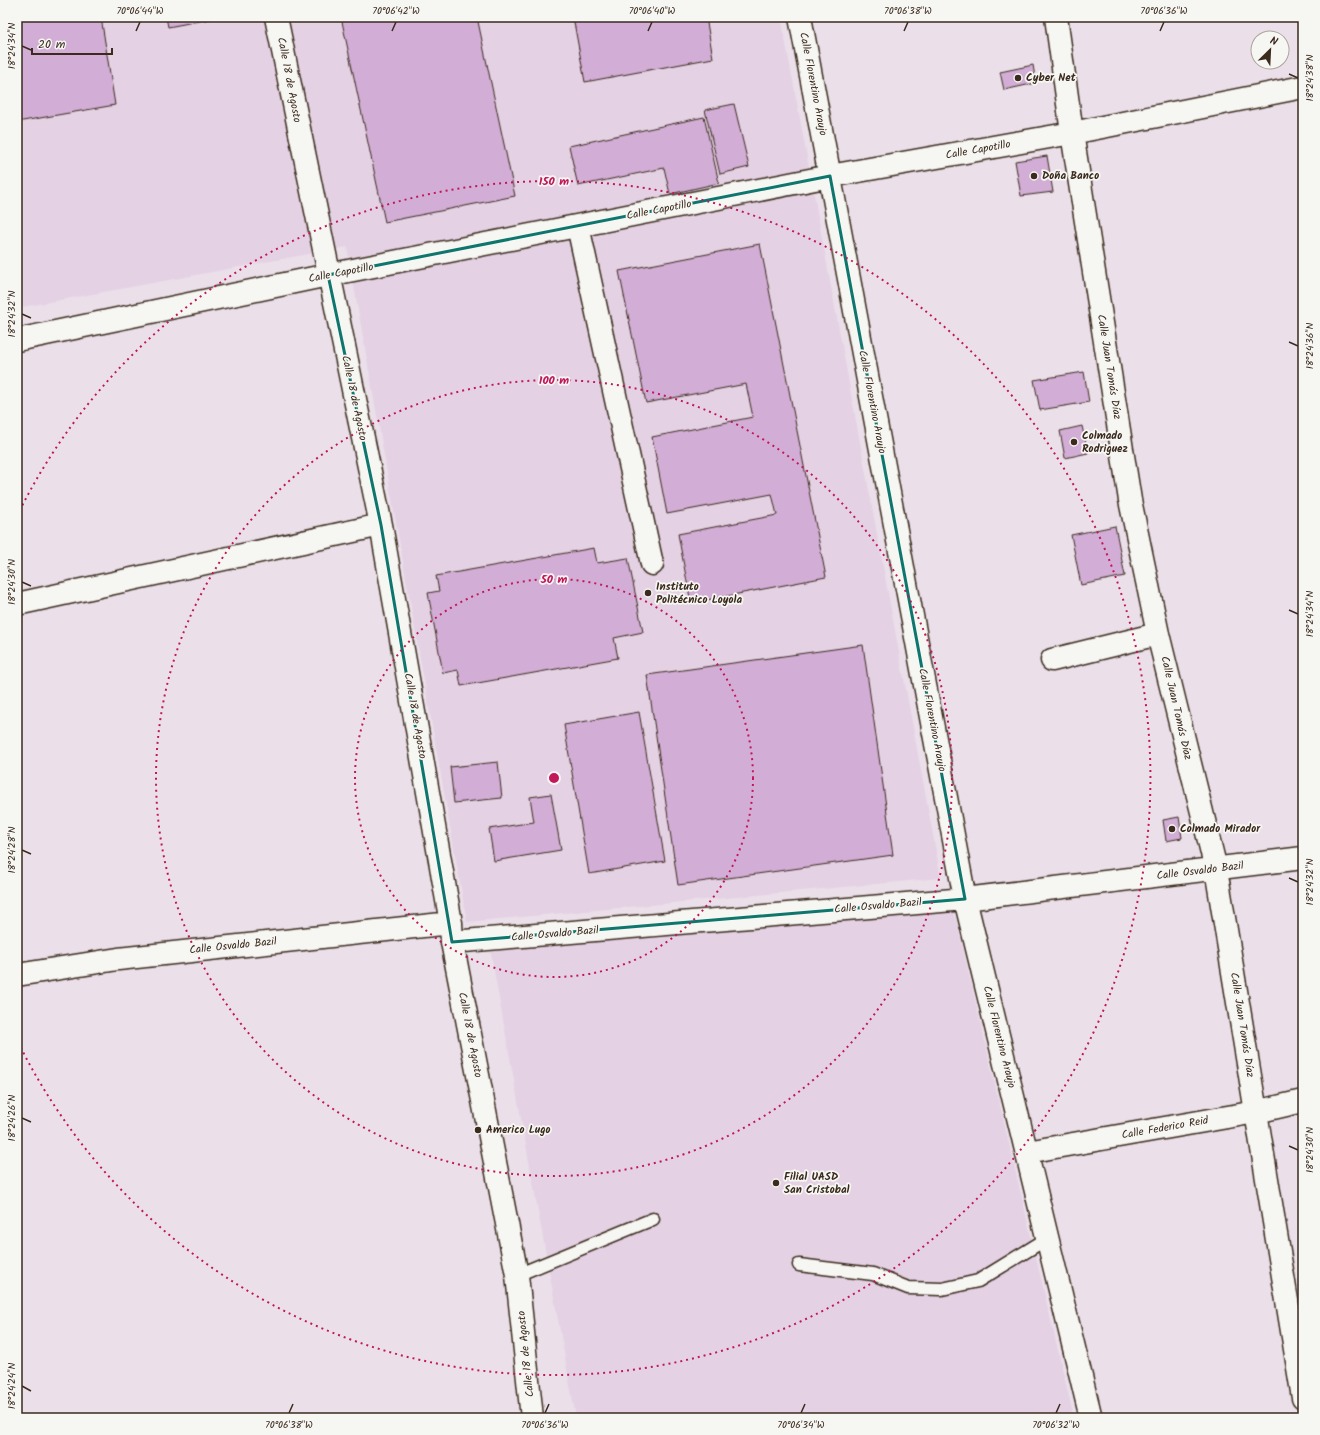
<svg xmlns="http://www.w3.org/2000/svg" width="1320" height="1435" font-family="Kalam,sans-serif">
<style>
.built{fill:#e4d1e4}
.building{fill:#d2add6;stroke:#3b2a1e}
.lines{fill:none;stroke-linecap:round;stroke-linejoin:round}
.lane-casing{stroke:#3b2a1e;stroke-width:15}
.street-casing{stroke:#3b2a1e;stroke-width:25}
.lane{stroke:#f6f6f2;stroke-width:12}
.street{stroke:#f6f6f2;stroke-width:22}
.marked{fill:none;stroke:#0f766e;stroke-width:3;stroke-linejoin:round}
.ticks{fill:none;stroke:#3b2a1e;stroke-width:1.5}
.ring{fill:none;stroke:#c2185b;stroke-width:2;stroke-dasharray:2 4}
.poi-dot{fill:#3b2a1e;stroke:#f6f6f2;stroke-width:1.5}
.labels{text-anchor:middle;dominant-baseline:central;stroke-width:3.5;stroke-linejoin:round;paint-order:stroke}
.poi-label{font-size:11px;font-weight:bold;fill:#3b2a1e;stroke:#f6f6f2;text-anchor:start}
.street-label{font-size:11px;fill:#3b2a1e;stroke:#f6f6f2}
.centre{fill:#c2185b;stroke:#f6f6f2;stroke-width:2}
.ring-label{font-size:12px;text-anchor:middle;font-weight:bold;fill:#c2185b;stroke:#f6f6f2;stroke-width:3.5;stroke-linejoin:round;paint-order:stroke}
.neatline{fill:none;stroke:#3b2a1e;stroke-width:1.5}
.ticks-label{font-size:10px;text-anchor:middle;fill:#3b2a1e}
</style>
<rect width="100%" height="100%" fill="#ebe0ea"/>
<filter id="ink" filterUnits="userSpaceOnUse"><feTurbulence type="fractalNoise" baseFrequency=".025" numOctaves="2"/><feDisplacementMap in="SourceGraphic" scale="8" xChannelSelector="R" yChannelSelector="G"/><feConvolveMatrix kernelMatrix="1 2 1 2 8 2 1 2 1" color-interpolation-filters="sRGB"/></filter>
<g filter="url(#ink)">
<!-- built -->
<path class="built" d="M17 17H781L941 878 467 922 347 247 17 308Z
M954 911 1074 1418H576L490 949Z"/>
<!-- building -->
<path class="building" d="M17 17H101L115 105 17 122Z
M166 17H215V18L168 27Z
M341 17H477L515 196 385 222Z
M573 17H706L713 58 585 82Z
M1033 65 1036 83 1004 90 1000 72Z
M734 104 749 167 720 174 705 110Z
M704 117 719 183 670 194 664 168 578 186 569 146Z
M1047 156 1053 192 1021 196 1015 161Z
M760 244 826 577 691 603 678 534 777 515 772 494 667 514 652 437 753 417 746 384 646 403 619 271Z
M1084 372 1089 402 1040 410 1034 380Z
M1082 426 1088 453 1065 458 1060 431Z
M1115 526 1125 576 1081 585 1071 535Z
M594 548 597 563 628 558 643 632 614 638 618 658 461 686 458 670 443 673 428 593 439 591 436 576Z
M863 645 893 855 678 885 647 675Z
M639 712 665 861 589 874 564 725Z
M498 762 502 798 454 803 450 767Z
M551 794 561 850 494 861 489 829 534 822 530 797Z
M1179 817 1182 838 1166 841 1163 820Z"/>
<g class="lines">
<defs>
<path id="lane" d="M799 1265 873 1274 908 1288 942 1289 978 1281 1048 1238
M517 1275 653 1219"/>
<path id="street" d="M276 17 381 525 451 923 452 942 517 1275 532 1418
M800 17 965 899 1091 1418
M1056 17 1072 133 1130 500 1158 634 1216 869 1303 1398
M578 226 652 564
M17 340 328 275 830 176 1072 133 1303 87
M17 604 381 525
M1052 660 1158 634
M452 942 965 899 1303 858
M17 975 118 959 451 923
M1027 1152 1256 1112 1303 1101"/>
</defs>
<!-- lane casing -->
<use href="#lane" class="lane-casing"/>
<!-- street casing -->
<use href="#street" class="street-casing"/>
<!-- lane -->
<use href="#lane" class="lane"/>
<!-- street -->
<use href="#street" class="street"/>
</g>
</g>
<!-- marked area -->
<path class="marked" d="M830 176 965 899 452 942 381 525 328 275Z"/>
<!-- ticks -->
<path class="ticks" d="M136 31 140 22M392 31 396 22M648 31 652 22M904 31 908 22M1160 31 1164 22M22 46 31 50M1289 74 1298 78M22 314 31 318M1289 342 1298 346M22 582 31 586M1289 610 1298 614M22 850 31 854M1289 878 1298 882M22 1118 31 1122M1289 1146 1298 1150M22 1386 31 1391M289 1413 293 1404M545 1413 549 1404M801 1413 805 1404M1056 1413 1060 1404"/>
<!-- distance rings -->
<g class="ring">
<circle cx="554" cy="778" r="199"/>
<circle cx="554" cy="778" r="398"/>
<path d="M17 516A597 597 0 1 1 17 1040"/>
</g>
<!-- markers -->
<g class="poi-dot">
<circle cx="1018" cy="78" r="4"/>
<circle cx="1034" cy="176" r="4"/>
<circle cx="1074" cy="442" r="4"/>
<circle cx="648" cy="593" r="4"/>
<circle cx="1172" cy="829" r="4"/>
<circle cx="478" cy="1130" r="4"/>
<circle cx="776" cy="1183" r="4"/>
</g>
<g class="labels">
<!-- poi labels -->
<g class="poi-label">
<text x="1026" y="78">Cyber Net</text>
<text x="1042" y="176">Doña Banco</text>
<text x="1082" y="436">Colmado<tspan x="1082" dy="13">Rodriguez</tspan></text>
<text x="656" y="587">Instituto<tspan x="656" dy="13">Politécnico Loyola</tspan></text>
<text x="1180" y="829">Colmado Mirador</text>
<text x="486" y="1130">Americo Lugo</text>
<text x="784" y="1177">Filial UASD<tspan x="784" dy="13">San Cristobal</tspan></text>
</g>
<!-- street labels -->
<g class="street-label">
<text transform="translate(289 80) rotate(79)">Calle 18 de Agosto</text>
<text transform="translate(813 84) rotate(79)">Calle Florentino Araujo</text>
<text transform="translate(978 150) rotate(-10)">Calle Capotillo</text>
<text transform="translate(659 210) rotate(-11)">Calle Capotillo</text>
<text transform="translate(341 273) rotate(-11)">Calle Capotillo</text>
<text transform="translate(1109 367) rotate(81)">Calle Juan Tomás Díaz</text>
<text transform="translate(354 398) rotate(78)">Calle 18 de Agosto</text>
<text transform="translate(872 402) rotate(79)">Calle Florentino Araujo</text>
<text transform="translate(1176 708) rotate(77)">Calle Juan Tomás Díaz</text>
<text transform="translate(415 716) rotate(80)">Calle 18 de Agosto</text>
<text transform="translate(932 720) rotate(79)">Calle Florentino Araujo</text>
<text transform="translate(1200 871) rotate(-7)">Calle Osvaldo Bazil</text>
<text transform="translate(878 906) rotate(-5)">Calle Osvaldo Bazil</text>
<text transform="translate(555 934) rotate(-5)">Calle Osvaldo Bazil</text>
<text transform="translate(233 946) rotate(-6)">Calle Osvaldo Bazil</text>
<text transform="translate(1242 1025) rotate(81)">Calle Juan Tomás Díaz</text>
<text transform="translate(470 1035) rotate(79)">Calle 18 de Agosto</text>
<text transform="translate(999 1037) rotate(76)">Calle Florentino Araujo</text>
<text transform="translate(1165 1128) rotate(-10)">Calle Federico Reid</text>
<text transform="translate(526 1354) rotate(-96)">Calle 18 de Agosto</text>
</g>
</g>
<circle cx="554" cy="778" r="6" class="centre"/>
<g class="ring-label">
<text x="554" y="185">150 m</text>
<text x="554" y="384">100 m</text>
<text x="554" y="583">50 m</text>
</g>
<!-- margin -->
<rect width="1320" height="1435" fill="none" stroke="#f6f6f2" stroke-width="44"/>
<!-- north arrow -->
<g transform="translate(1270 50) rotate(24)"><circle r="19" fill="#f6f6f2" stroke="#aba49d"/>
<path d="M0-3L7 15L0 10L-7 15Z" fill="#3b2a1e"/>
<text y="-6" font-size="11" font-weight="bold" text-anchor="middle" fill="#3b2a1e">N</text>
</g>
<!-- scale -->
<path d="M32 48v6h80v-6" fill="none" stroke="#3b2a1e" stroke-width="2"/>
<text x="38" y="48" font-size="12" fill="#3b2a1e" stroke="#f6f6f2" stroke-width="3" paint-order="stroke">20 m</text>
<rect x="22" y="22" width="1276" height="1391" class="neatline"/>
<g class="ticks-label">
<text x="140" y="14">70°06'44"W</text>
<text x="396" y="14">70°06'42"W</text>
<text x="652" y="14">70°06'40"W</text>
<text x="908" y="14">70°06'38"W</text>
<text x="1164" y="14">70°06'36"W</text>
<text transform="translate(11 46) rotate(-90)" y="4">18°24'34"N</text>
<text transform="translate(1309 78) rotate(-90)" y="4">18°24'38"N</text>
<text transform="translate(11 314) rotate(-90)" y="4">18°24'32"N</text>
<text transform="translate(1309 346) rotate(-90)" y="4">18°24'36"N</text>
<text transform="translate(11 582) rotate(-90)" y="4">18°24'30"N</text>
<text transform="translate(1309 614) rotate(-90)" y="4">18°24'34"N</text>
<text transform="translate(11 850) rotate(-90)" y="4">18°24'28"N</text>
<text transform="translate(1309 882) rotate(-90)" y="4">18°24'32"N</text>
<text transform="translate(11 1118) rotate(-90)" y="4">18°24'26"N</text>
<text transform="translate(1309 1150) rotate(-90)" y="4">18°24'30"N</text>
<text transform="translate(11 1386) rotate(-90)" y="4">18°24'24"N</text>
<text x="289" y="1428">70°06'38"W</text>
<text x="545" y="1428">70°06'36"W</text>
<text x="801" y="1428">70°06'34"W</text>
<text x="1056" y="1428">70°06'32"W</text>
</g>
</svg>
